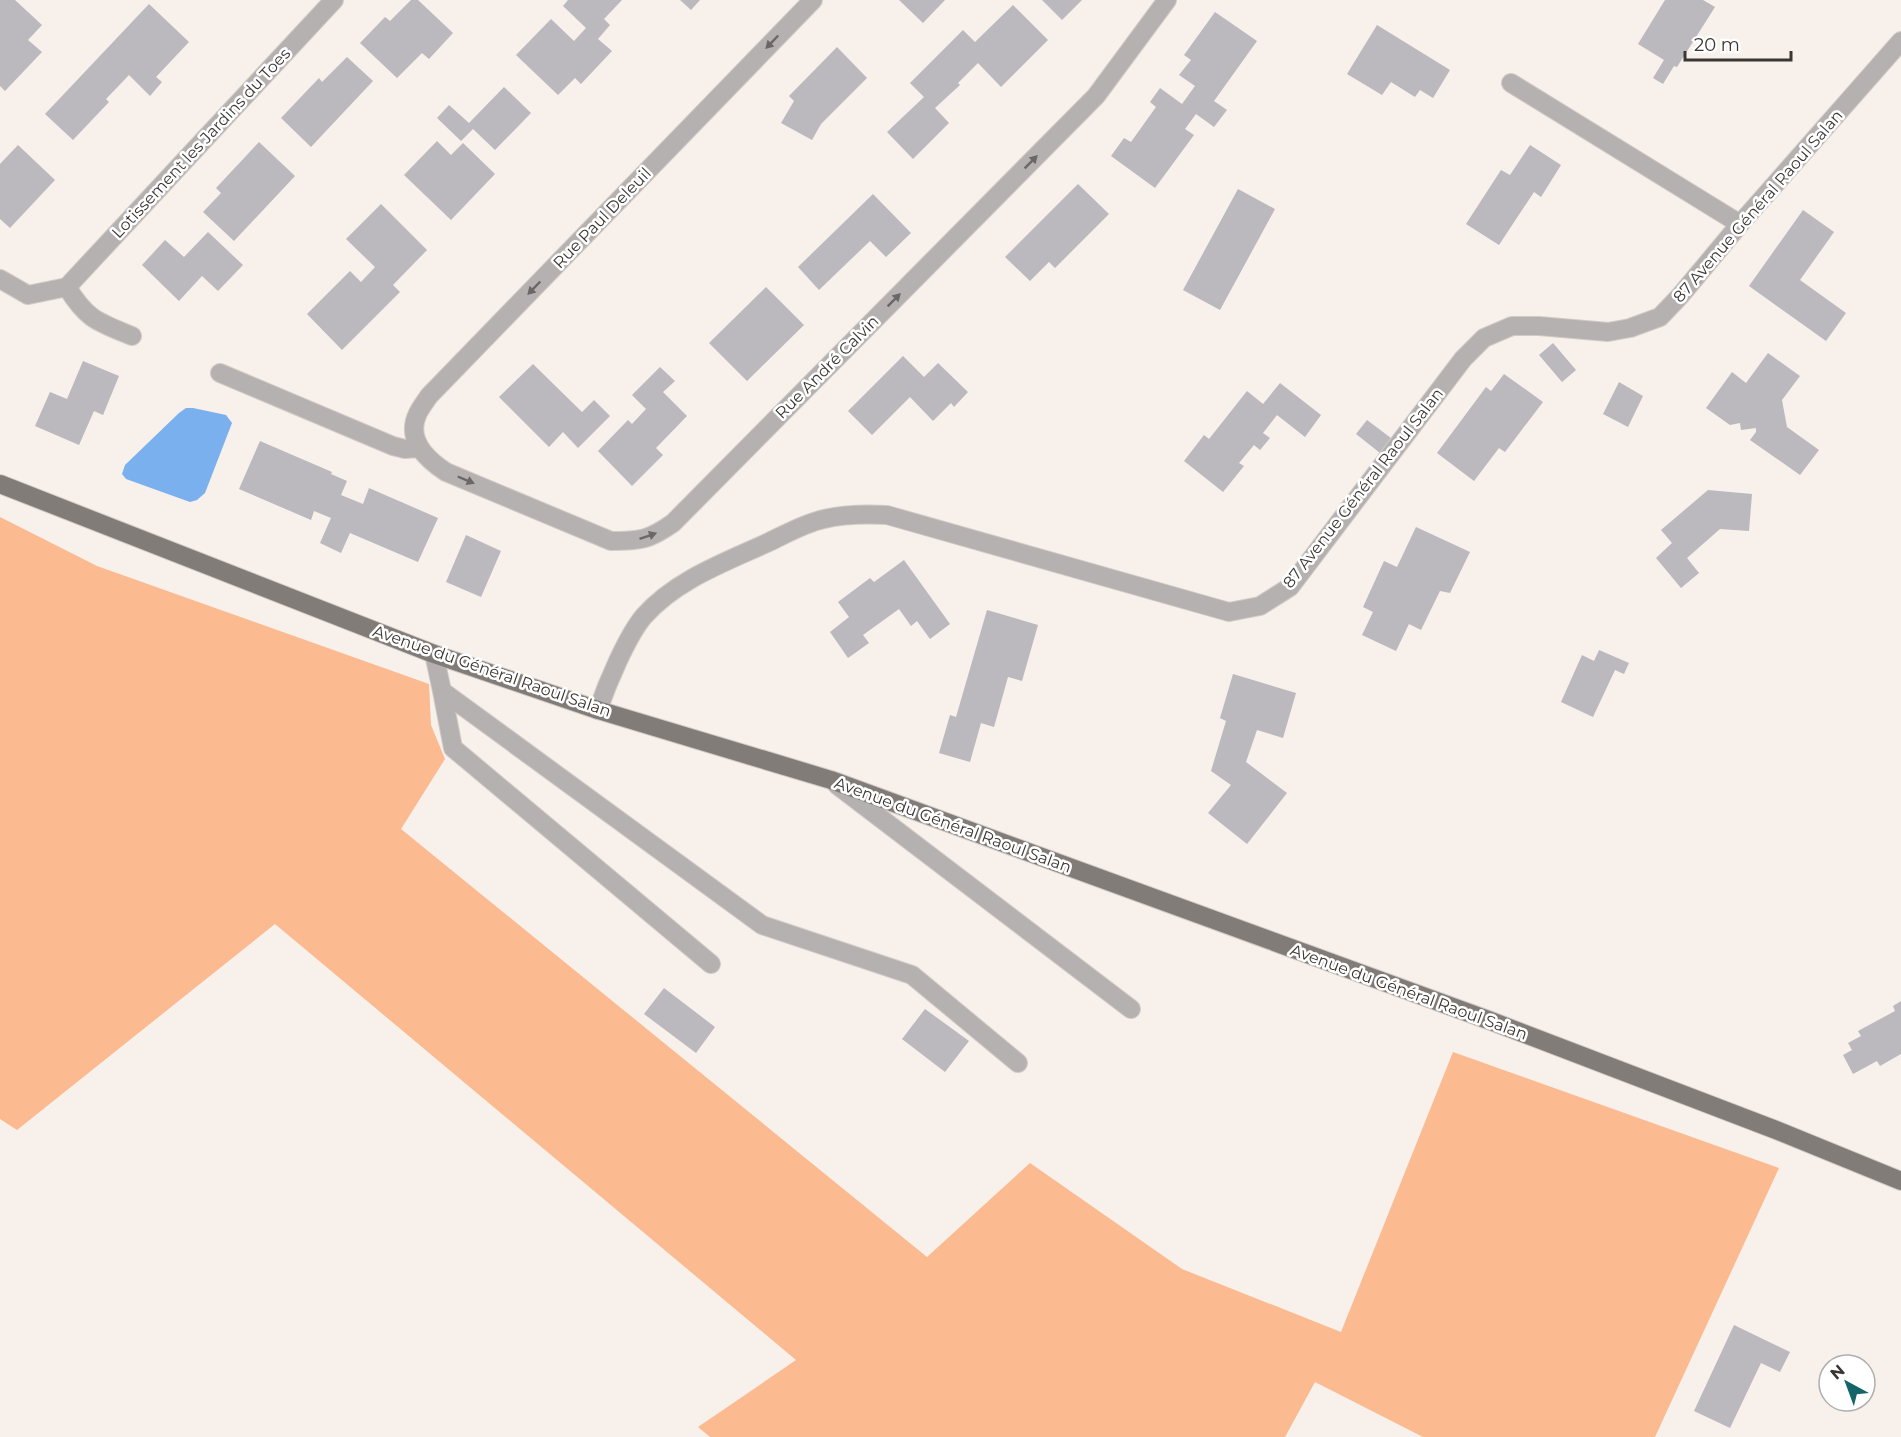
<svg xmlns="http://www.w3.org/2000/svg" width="1901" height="1437" font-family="Montserrat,sans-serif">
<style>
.green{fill:#fbba8f}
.water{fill:#7ab0ee}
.building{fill:#bbb8be}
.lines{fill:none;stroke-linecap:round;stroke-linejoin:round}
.minor-casing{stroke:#d1cbc6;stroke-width:20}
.major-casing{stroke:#d1cbc6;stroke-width:20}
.minor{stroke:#b5b1b0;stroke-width:18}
.major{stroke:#827c79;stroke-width:18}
.oneway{fill:#6b6766}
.labels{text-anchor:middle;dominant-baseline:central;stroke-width:5;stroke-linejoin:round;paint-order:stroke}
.street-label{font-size:16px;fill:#393634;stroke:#fff}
</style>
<rect width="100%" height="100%" fill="#f7f0eb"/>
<!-- green -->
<path class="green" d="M0 517 97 566 429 684 431 725 445 759 401 829 927 1257 1030 1163 1182 1269 1341 1332 1453 1052 1779 1168 1655 1437H1423L1315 1382 1285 1437H710L698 1427 796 1360 275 924 17 1130 0 1119Z"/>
<!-- water -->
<path class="water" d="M186 408H193L226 415 232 423 205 493 197 500 190 502 126 479 122 474 125 465 179 413Z"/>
<!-- building -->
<path class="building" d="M0 0H15L42 25 28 40 42 52 5 91 0 86Z
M411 0H418L453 33 429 59 422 53 397 78 360 43 385 17 390 21Z
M568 0H622L604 19 610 25 598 39 612 51 581 84 575 78 558 95 516 55 551 19 574 41 586 28 563 6Z
M680 0H700L691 10Z
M899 0H945L923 23Z
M1042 0H1082L1062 20Z
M1665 0H1703L1715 7 1677 67 1674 66 1663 84 1653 78 1664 60 1638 44Z
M149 4 189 42 156 77 162 82 150 96 129 75 106 99 109 102 73 140 45 114Z
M1013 5 1048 40 1001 87 978 63 958 83 960 85 935 108 949 123 913 159 887 132 924 97 910 83 963 30 975 42Z
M1215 12 1257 41 1214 101 1227 110 1214 127 1196 114 1185 129 1194 135 1155 188 1111 156 1124 138 1131 142 1156 107 1150 102 1160 88 1182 104 1195 86 1179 75 1191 60 1184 55Z
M1377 25 1450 70 1433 98 1420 90 1415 97 1391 82 1382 95 1347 74Z
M837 47 867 78 821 124 812 140 781 123 794 101 789 96Z
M347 57 373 81 311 147 281 118 319 78 322 82Z
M504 87 531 113 495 150 473 129 461 141 437 118 449 105 469 123Z
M437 141 451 155 463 143 495 174 451 220 404 175Z
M259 142 295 176 234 241 203 212 221 193 216 188Z
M18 145 55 180 10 228 0 219V164Z
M1530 145 1561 165 1541 197 1534 192 1499 245 1466 224 1501 170 1510 175Z
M1078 184 1109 214 1055 268 1049 262 1030 281 1005 257Z
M1238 189 1275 209 1220 310 1183 290Z
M873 194 911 233 886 257 870 241 819 290 798 267Z
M381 204 427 250 393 285 400 292 342 350 307 314 350 271 361 282 375 267 346 239Z
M1803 210 1834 232 1800 280 1846 313 1826 341 1749 286Z
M208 232 243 265 218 291 202 276 179 301 142 265 165 240 184 257Z
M766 287 804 325 747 381 709 343Z
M1553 343 1576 370 1562 382 1539 355Z
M1768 353 1800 376 1782 400 1787 427 1819 450 1800 475 1750 440 1756 432V428L1741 430 1740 423 1730 425 1706 408 1732 372 1746 383Z
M903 356 924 377 938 363 968 392 954 407 951 403 933 421 910 397 872 435 848 411Z
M83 361 119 376 103 415 94 411 79 445 35 426 50 392 67 399Z
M533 364 582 412 594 400 610 416 578 448 563 432 549 447 499 397Z
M660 367 675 381 663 392 687 416 656 448 663 455 632 486 598 451 628 420 632 424 646 409 632 395Z
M1504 374 1543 402 1505 452 1499 448 1474 481 1437 453 1486 387 1491 391Z
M1619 382 1643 396 1628 427 1603 414Z
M1280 383 1321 415 1305 437 1277 415 1263 433 1270 438 1260 450 1254 445 1239 463 1244 466 1223 492 1184 461 1204 435 1209 439 1247 391 1263 404Z
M1367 420 1391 438 1380 453 1356 434Z
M260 441 332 472 331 474 347 481 341 495 363 504 369 488 438 518 418 562 350 533 341 553 320 543 331 518 314 511 311 520 239 489Z
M1708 490 1752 494 1749 531 1720 529 1687 558 1699 573 1681 588 1656 558 1672 543 1661 530Z
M1416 527 1470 552 1450 593 1440 591 1421 630 1409 624 1396 651 1362 635 1373 612 1363 607 1384 561 1397 567Z
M466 535 501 551 481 597 446 582Z
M904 560 950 624 930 639 917 621 911 626 899 609 863 635 869 643 848 658 830 632 849 617 838 602 870 578 874 582Z
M987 610 1038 625 1022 681 1008 677 994 727 981 723 970 762 939 753 950 715 956 717Z
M1599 650 1629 663 1624 674 1615 670 1593 717 1561 702 1582 655 1594 661Z
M1233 674 1296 693 1283 738 1257 730 1246 762 1287 793 1247 844 1208 813 1231 785 1211 771 1226 721 1220 718Z
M664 988 715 1027 696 1053 644 1014Z
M1901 1001V1054L1880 1066 1877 1061 1853 1074 1843 1055 1852 1050 1848 1043 1861 1036 1858 1031 1895 1011 1893 1006Z
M925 1009 969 1041 945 1072 902 1039Z
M1734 1325 1790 1352 1780 1372 1761 1363 1730 1428 1694 1411Z"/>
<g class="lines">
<defs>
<path id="minor" d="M813 0 429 396C425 402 421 407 418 413 405 439 426 459 446 472L611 541C640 541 649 540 673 523L1096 96 1167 0
M1511 83 1740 224
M0 279 28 295 67 287 334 0
M67 287C87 320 98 322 132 336
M220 373 393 446 405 449 419 448
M434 654 442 691 762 925 912 975 1018 1063
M442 691 453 748 711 964
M598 710C607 684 627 636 644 616 677 579 726 562 769 542 786 534 805 523 824 519 845 514 865 514 887 515L1229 612 1260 606 1290 587 1463 359 1484 338 1512 326H1539L1608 332 1630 328 1660 317 1680 296 1740 224 1901 41
M837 785 1131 1009"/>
<path id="major" d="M0 484 434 654 598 710 831 780 1491 1021 1776 1130 1901 1181"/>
</defs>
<!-- minor casing -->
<use href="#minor" class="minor-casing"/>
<!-- major casing -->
<use href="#major" class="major-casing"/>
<!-- minor -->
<use href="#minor" class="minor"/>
<!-- major -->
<use href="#major" class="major"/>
</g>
<!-- one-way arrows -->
<defs><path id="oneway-solid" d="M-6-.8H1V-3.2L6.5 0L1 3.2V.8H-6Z" transform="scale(1.5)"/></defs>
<g class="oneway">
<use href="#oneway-solid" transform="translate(772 42) rotate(134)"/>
<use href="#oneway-solid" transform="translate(1031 162) rotate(-45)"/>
<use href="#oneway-solid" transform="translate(534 288) rotate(134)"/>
<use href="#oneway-solid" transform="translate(894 300) rotate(-45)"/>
<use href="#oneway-solid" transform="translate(466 480) rotate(23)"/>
<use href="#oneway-solid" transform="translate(648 536) rotate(-19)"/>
</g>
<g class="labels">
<!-- street labels -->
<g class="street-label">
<text transform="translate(201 143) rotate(-47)">Lotissement les Jardins du Toes</text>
<text transform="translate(1758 206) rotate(-49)">87 Avenue Général Raoul Salan</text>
<text transform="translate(602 218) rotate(-46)">Rue Paul Deleuil</text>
<text transform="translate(827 367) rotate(-45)">Rue André Calvin</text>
<text transform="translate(1363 488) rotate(-52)">87 Avenue Général Raoul Salan</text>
<text transform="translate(492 671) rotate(19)">Avenue du Général Raoul Salan</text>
<text transform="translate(953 825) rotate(20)">Avenue du Général Raoul Salan</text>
<text transform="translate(1409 992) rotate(20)">Avenue du Général Raoul Salan</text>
</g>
</g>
<!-- north arrow -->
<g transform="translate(1847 1383) rotate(319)"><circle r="28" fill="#ffffff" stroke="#b0afae" stroke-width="1.5"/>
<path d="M0-4.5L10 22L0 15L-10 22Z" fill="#146468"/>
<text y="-9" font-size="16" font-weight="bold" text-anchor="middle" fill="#393634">N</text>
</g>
<!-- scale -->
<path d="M1685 51v9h106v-9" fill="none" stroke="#393634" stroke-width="3"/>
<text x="1694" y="51" font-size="18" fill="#393634" stroke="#ffffff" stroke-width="4.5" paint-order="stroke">20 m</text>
</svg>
